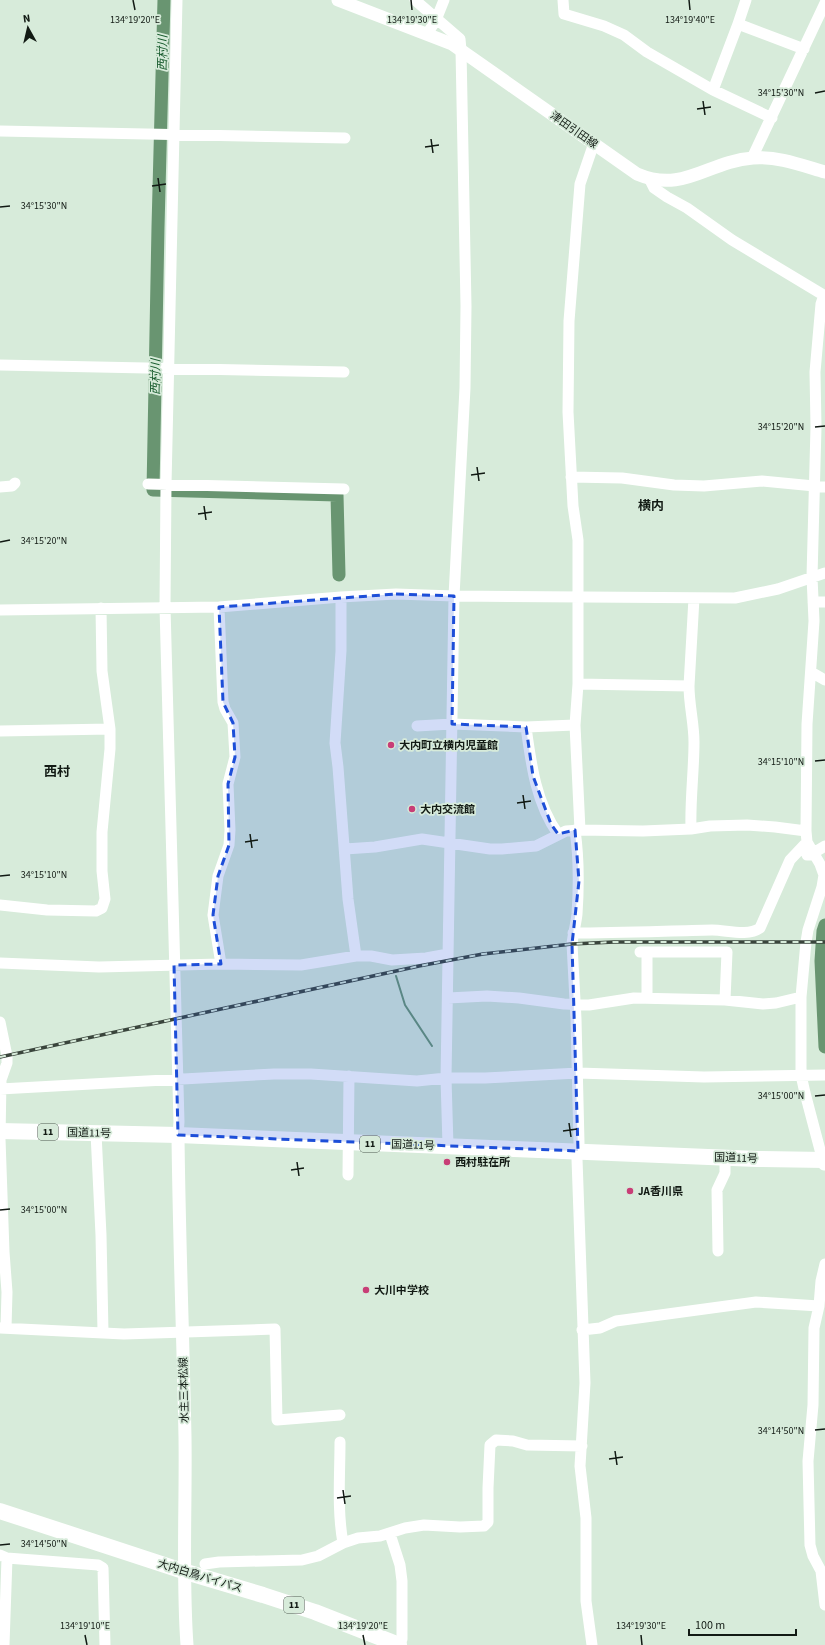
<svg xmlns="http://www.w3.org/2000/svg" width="825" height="1645" font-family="'Source Sans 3','Noto Sans JP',sans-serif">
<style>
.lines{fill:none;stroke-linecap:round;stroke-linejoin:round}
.stream{stroke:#699571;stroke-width:2}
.river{stroke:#699571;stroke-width:13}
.minor{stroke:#fff;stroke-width:11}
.major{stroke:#fff;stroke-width:13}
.highway{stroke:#fff;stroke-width:16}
.rail-casing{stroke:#3a453c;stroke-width:3.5}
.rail{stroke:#d7ebda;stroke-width:2;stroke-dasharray:6;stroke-linecap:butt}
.marked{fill:#1d4ed8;fill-opacity:0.2;stroke:#1d4ed8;stroke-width:3;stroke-dasharray:8 5;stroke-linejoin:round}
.ticks{fill:none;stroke:#121a14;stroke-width:1.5}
.poi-dot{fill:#c83e76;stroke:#d7ebda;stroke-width:1.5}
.labels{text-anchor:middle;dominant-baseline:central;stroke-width:3.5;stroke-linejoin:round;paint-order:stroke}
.shield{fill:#d7ebda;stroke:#4d594f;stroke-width:1}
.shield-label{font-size:10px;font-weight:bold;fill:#121a14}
.street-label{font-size:11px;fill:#121a14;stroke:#d7ebda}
.poi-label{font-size:11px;font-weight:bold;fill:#121a14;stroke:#d7ebda;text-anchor:start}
.water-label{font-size:12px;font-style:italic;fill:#15592b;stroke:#d7ebda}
.quarter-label{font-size:13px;font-weight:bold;fill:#121a14;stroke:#d7ebda}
.ticks-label{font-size:10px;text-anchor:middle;fill:#121a14;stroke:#d7ebda;stroke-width:3.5;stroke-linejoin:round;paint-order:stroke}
</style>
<rect width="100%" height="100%" fill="#d7ebda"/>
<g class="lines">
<!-- stream -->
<path class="stream" d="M396 976 405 1005 432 1046"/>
<!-- river -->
<path class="river" d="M164 0 158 227 153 490 337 495 339 575
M825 925 823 931 821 961 825 1047"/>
<!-- minor -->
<path class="minor" d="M177 0 166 485 165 607 179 1122 178 1135
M415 0 460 39 461 50 466 306 465 388 454 596 446 1078 448 1146
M563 0 564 14 604 26 624 35 647 52 713 90 772 118
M746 0 738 24 804 49
M427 34 436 20 444 0
M713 90 738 24
M0 131 345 138
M752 158 825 3
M650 180 654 188 667 197 687 208 732 240 825 296
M824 295 821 304 815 372 816 427 812 577 814 621 807 724 806 831 807 842 820 864 824 875 822 887 808 930 806 942 801 997V1075L805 1093 824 1165
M0 365 344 372
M571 477 622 478 674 485 704 486 762 481 825 487
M148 484 344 489
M0 487 12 486 15 483
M341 597V651L335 743 338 767 348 899 356 956
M813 602H825
M219 607 223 702 225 709 233 723 235 757 228 784 230 830 229 845 218 876 213 915 221 964
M0 610 219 607 341 597 396 594 454 596 735 598 778 589 825 573
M811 672 825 680
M578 684 689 686
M417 726 452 724 526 727 575 725
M526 727C531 764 536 803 558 834
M0 731 110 729
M691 829C690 800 694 771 694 742 694 723 689 705 689 686L694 598
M575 830C579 858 579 885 577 914 576 924 573 934 572 944L576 1019 579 1143 577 1159 585 1383 580 1466 586 1518V1601L592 1645
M580 830 575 725 578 684V540L573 506 568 412 569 321 580 184 594 143
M345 849 375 847 422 839 490 849H502L536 846 566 831 580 830 643 831 691 829 710 826 747 825 775 827 806 831
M807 855H810L825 846
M0 905 47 910 96 911 102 908 105 899 102 871V832L110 749V729L102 671 101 608
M573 933C619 933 665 931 712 930 727 930 747 937 760 928L790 860 807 842
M640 952H727L725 1000
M0 963 99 967 221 964 301 965 356 956H371L392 960 426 958 448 954
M448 998 487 996 519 998 564 1004 589 1005 634 998 725 1000 763 1004 776 1003 801 997
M647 998V952
M0 1022 7 1056V1063L1 1080 0 1139 4 1252 7 1292 6 1328
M0 1089 274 1074H311L417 1081 446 1078H485L578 1073 704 1077 825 1075
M96 1133 101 1235 103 1332
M348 1175 349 1076
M718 1251 717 1190 725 1173V1158
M825 1264 821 1281 819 1306 814 1328 813 1405 808 1461 810 1545 813 1556 821 1571 825 1605
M0 1328 124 1334 275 1329 277 1420 340 1415
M582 1330 600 1328 616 1321 756 1302 819 1306
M340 1442C340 1475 337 1510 343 1543
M390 1534 400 1565 402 1581V1639L399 1645
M0 1555 7 1558 98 1565 103 1568 105 1645
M205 1564 219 1562 302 1560 318 1556 343 1543 358 1538 380 1536 405 1528 424 1525 460 1527 484 1526 488 1522V1488L490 1445 496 1440 513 1441 527 1445 582 1446
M4 1645 7 1558"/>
<!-- major -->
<path class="major" d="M338 0 452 44 637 174C684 194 708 161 753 158 778 156 801 165 825 172
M178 1135C179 1235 183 1336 185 1437 186 1506 182 1576 187 1645"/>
<!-- highway -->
<path class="highway" d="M0 1131 178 1135 757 1159 825 1160
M0 1511 186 1572 263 1595 315 1612 399 1645"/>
<defs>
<path id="rail" d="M0 1057 419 966 483 954 572 944 614 942H825"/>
</defs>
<!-- rail casing -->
<use href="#rail" class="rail-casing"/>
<!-- rail -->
<use href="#rail" class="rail"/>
</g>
<!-- marked area -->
<path class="marked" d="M396 594 454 596 452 724 526 727 533 776 551 824 558 834 575 830 579 881 572 944 578 1151 178 1135 174 965 221 964 213 915 218 876 229 845 228 784 235 757 233 723 223 702 219 607Z"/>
<!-- ticks -->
<path class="ticks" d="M133 0 135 10M411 0 412 10M689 0 690 10M815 93 825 91M703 101 705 115M697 109 711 107M431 139 433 153M425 147 439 145M158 178 160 192M152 186 166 184M0 207 10 206M815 427 825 426M477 467 479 481M471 475 485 473M204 506 206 520M198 514 212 512M0 542 10 540M815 761 825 760M523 795 525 809M517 803 531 801M250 834 252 848M245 842 258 840M0 876 10 875M815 1096 825 1095M569 1123 571 1137M563 1131 577 1129M297 1162 299 1176M291 1170 304 1168M0 1210 10 1209M815 1430 825 1429M615 1451 617 1465M609 1459 623 1457M343 1490 345 1504M337 1498 351 1496M0 1545 10 1544M85 1635 87 1645M363 1635 365 1645M641 1635 642 1645"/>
<!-- markers -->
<g class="poi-dot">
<circle cx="391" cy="745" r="4"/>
<circle cx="412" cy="809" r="4"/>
<circle cx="447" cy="1162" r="4"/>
<circle cx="630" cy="1191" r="4"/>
<circle cx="366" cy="1290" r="4"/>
</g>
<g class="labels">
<!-- shield labels -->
<g class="shield">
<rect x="38" y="1124" width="20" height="16" rx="3"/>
<rect x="360" y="1136" width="20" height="16" rx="3"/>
<rect x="284" y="1597" width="20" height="16" rx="3"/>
</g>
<g class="shield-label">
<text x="48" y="1132">11</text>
<text x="370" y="1144">11</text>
<text x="294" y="1605">11</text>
</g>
<!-- street labels -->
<g class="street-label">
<text transform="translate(574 130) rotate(35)">津田引田線</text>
<text transform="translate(89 1133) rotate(1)">国道11号</text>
<text transform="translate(413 1145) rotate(2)">国道11号</text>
<text transform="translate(736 1158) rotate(2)">国道11号</text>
<text transform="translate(184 1390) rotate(-91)">水主三本松線</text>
<text transform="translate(200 1576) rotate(17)">大内白鳥バイパス</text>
</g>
<!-- poi labels -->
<g class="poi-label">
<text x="399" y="745">大内町立横内児童館</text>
<text x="420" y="809">大内交流館</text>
<text x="455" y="1162">西村駐在所</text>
<text x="638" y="1191">JA香川県</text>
<text x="374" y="1290">大川中学校</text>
</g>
<!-- water labels -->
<g class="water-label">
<text transform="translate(163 53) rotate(-89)">西村川</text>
<text transform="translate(156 377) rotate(-89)">西村川</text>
</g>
<!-- quarter labels -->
<g class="quarter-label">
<text x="651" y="506">横内</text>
<text x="57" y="772">西村</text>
</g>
</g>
<g class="ticks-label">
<text x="135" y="23">134°19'20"E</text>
<text x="412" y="23">134°19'30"E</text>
<text x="690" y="23">134°19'40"E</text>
<text x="781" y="96">34°15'30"N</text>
<text x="44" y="209">34°15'30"N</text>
<text x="781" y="430">34°15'20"N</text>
<text x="44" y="544">34°15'20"N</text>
<text x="781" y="765">34°15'10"N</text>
<text x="44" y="878">34°15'10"N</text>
<text x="781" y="1099">34°15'00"N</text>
<text x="44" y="1213">34°15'00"N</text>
<text x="781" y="1434">34°14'50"N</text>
<text x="44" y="1547">34°14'50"N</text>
<text x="85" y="1629">134°19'10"E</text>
<text x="363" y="1629">134°19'20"E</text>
<text x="641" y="1629">134°19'30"E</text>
</g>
<!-- north arrow -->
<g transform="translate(28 28) rotate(352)" stroke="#d7ebda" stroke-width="3" paint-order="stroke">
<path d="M0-3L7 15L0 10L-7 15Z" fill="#121a14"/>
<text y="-6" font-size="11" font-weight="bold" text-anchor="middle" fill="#121a14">N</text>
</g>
<!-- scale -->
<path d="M689 1629v6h107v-6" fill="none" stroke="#121a14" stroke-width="2"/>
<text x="695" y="1629" font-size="12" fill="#121a14" stroke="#d7ebda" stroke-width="3" paint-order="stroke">100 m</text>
</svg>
